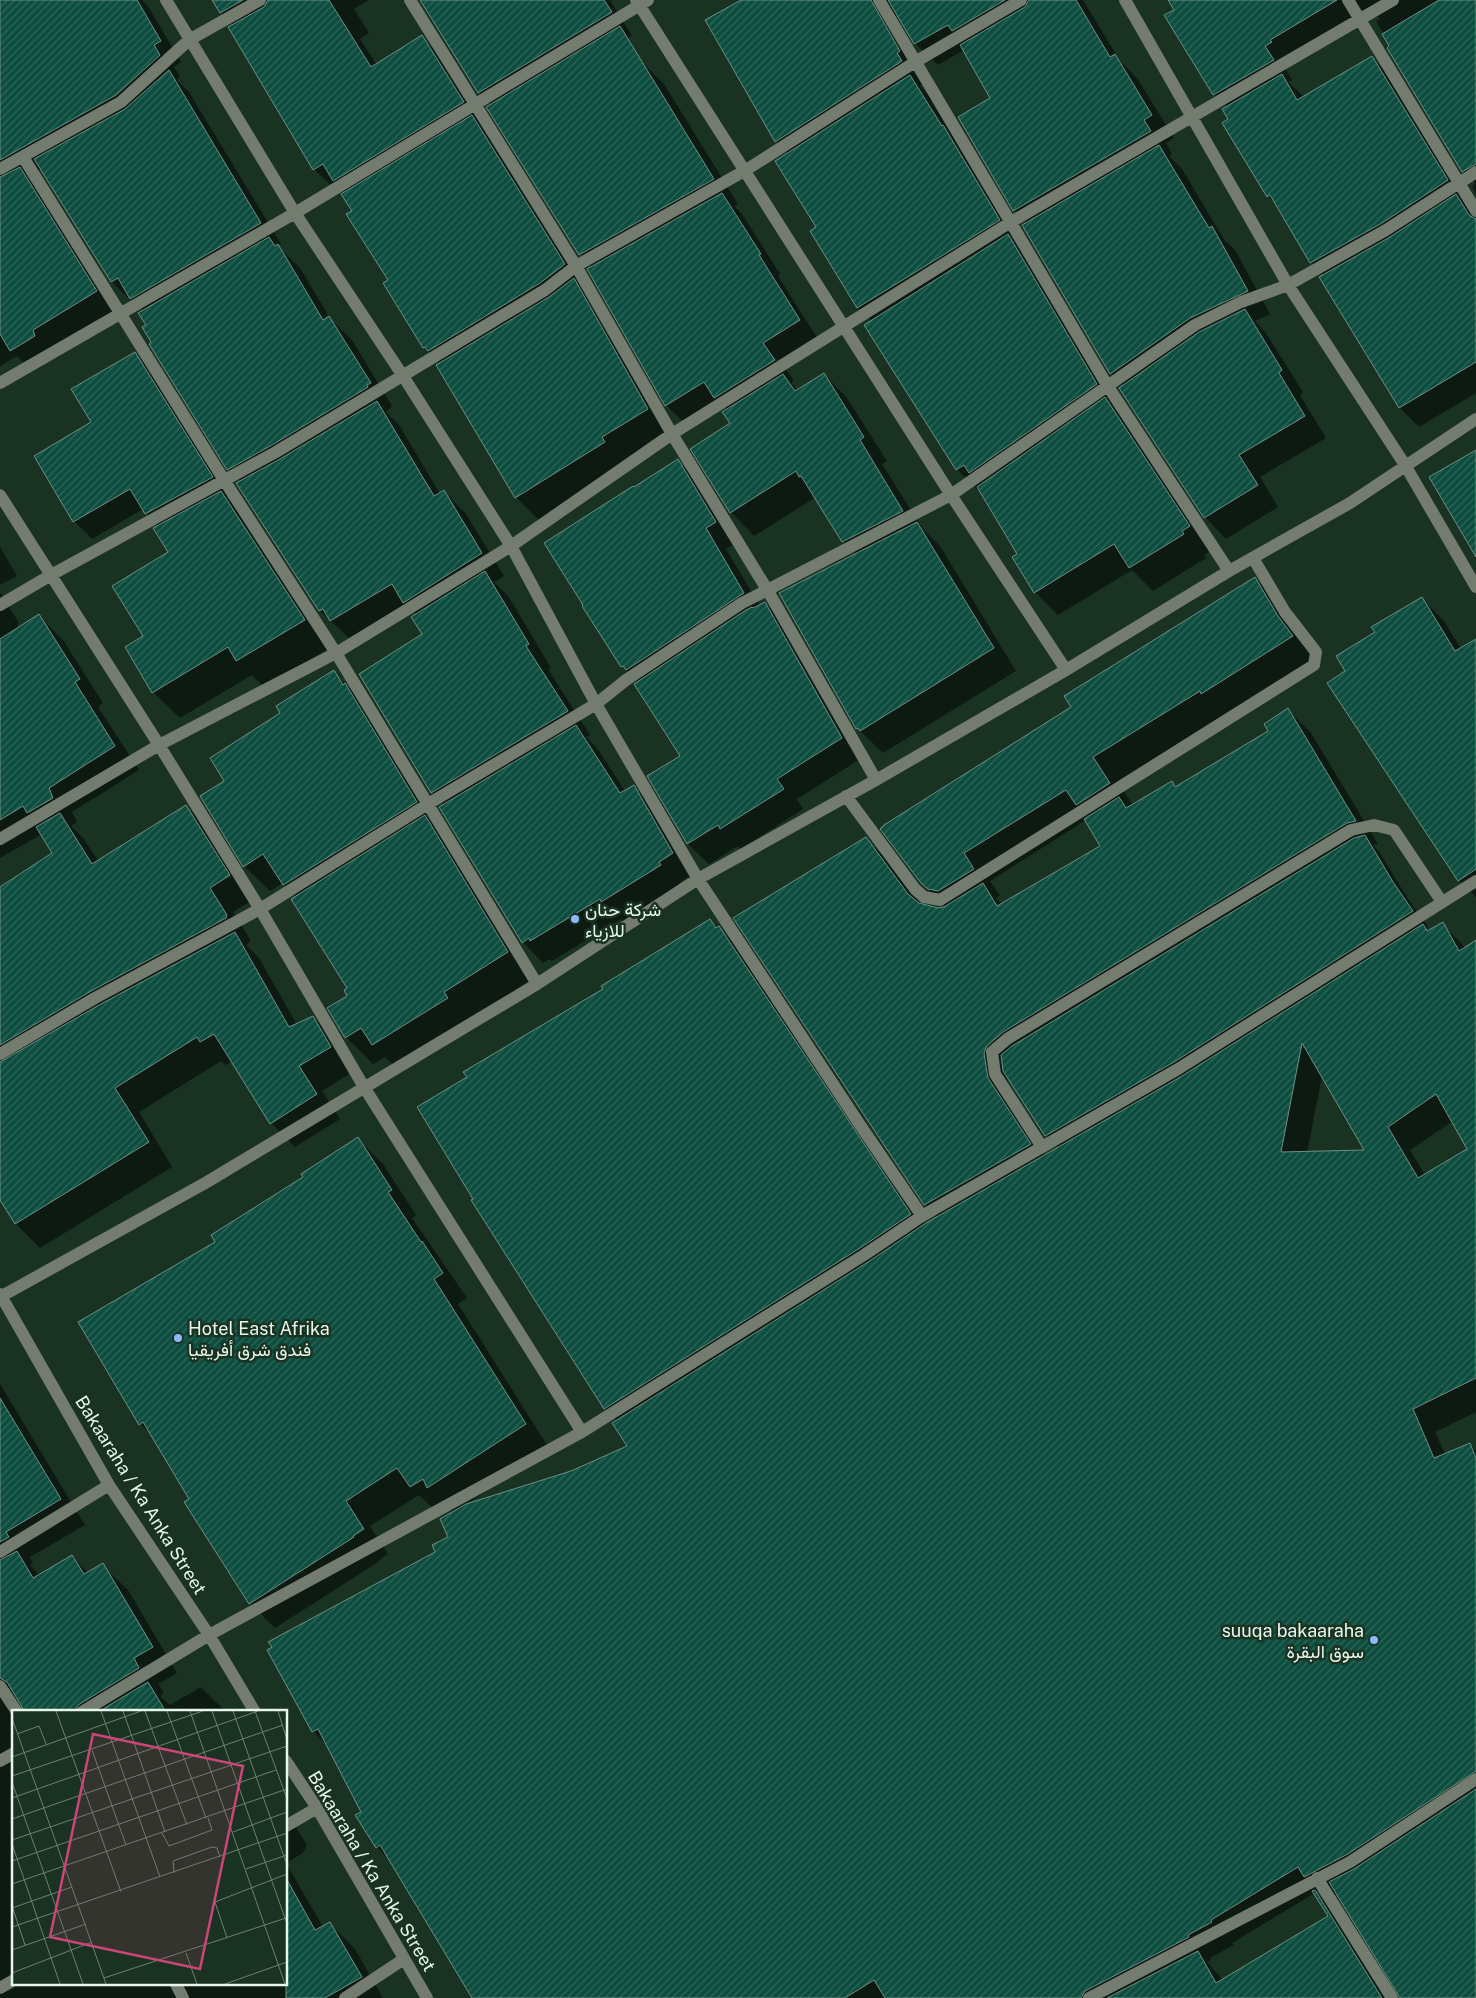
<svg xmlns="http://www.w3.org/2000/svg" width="1476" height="1998" font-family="'Public Sans',Vazirmatn,sans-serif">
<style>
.shadow{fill:#0007;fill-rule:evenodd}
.building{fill:url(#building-hatch);stroke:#6c9086;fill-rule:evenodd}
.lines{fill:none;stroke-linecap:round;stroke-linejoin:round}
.minor{stroke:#747b6f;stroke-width:12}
.poi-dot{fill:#8cb9fc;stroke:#193221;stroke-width:2}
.labels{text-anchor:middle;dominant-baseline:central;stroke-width:5;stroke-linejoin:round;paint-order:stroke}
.poi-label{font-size:18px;fill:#e8f7ec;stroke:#193221;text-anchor:start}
.street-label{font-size:18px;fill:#e8f7ec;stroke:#193221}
.inset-road{fill:none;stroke:#6c8172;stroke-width:1}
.view{fill:#ca4578;fill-opacity:0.15;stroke:#ca4578;stroke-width:2.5}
.inset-edge{fill:none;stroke:#e8f7ec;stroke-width:2.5}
</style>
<defs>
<pattern id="building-hatch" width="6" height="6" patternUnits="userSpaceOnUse" patternTransform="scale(1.25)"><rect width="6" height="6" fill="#0d4d3f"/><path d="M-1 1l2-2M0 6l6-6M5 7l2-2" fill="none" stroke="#30675b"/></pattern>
</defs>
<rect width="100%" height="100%" fill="#193221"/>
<!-- shadow -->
<path class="shadow" d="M0 0H142L148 6 181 62 174 67 180 77 177 80 189 92 281 244 278 246 300 268 331 320 352 340 392 406 386 412 399 425 440 494 444 491 466 514 504 576 494 582 508 596 551 668 548 669 590 735 586 737 597 748 625 791 633 786 654 807 693 874 679 883 681 886 623 922 621 919 552 961 550 959 543 963 523 942 444 805 432 792 423 634 417 615 411 609 354 643 320 611 238 484 241 482 228 469 153 343 144 311 134 301 132 302 112 282 41 169 27 177 40 190 117 312 32 371 17 356 0 366Z
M213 0H369L354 9 369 33 360 39 377 65 422 37 444 59 496 141 672 434 541 522 516 497 441 364 424 347 353 211 347 193 342 188 337 191 314 169 230 28 234 26 221 13Z
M420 0H610L632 36 537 93 639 59 664 84 738 204 734 206 742 214 780 274 778 276 819 341 782 363 794 381 791 383 798 390 824 374 847 398 887 461 882 464 922 528 940 546 1016 671 883 753 857 728 856 554 843 541 816 497 754 536 731 512V424L728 410 721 404 686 425 666 405 593 267 580 254 492 105 479 92Z
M743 0H1083L1120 61 1137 78 1174 138 1166 143 1172 154 1169 156 1182 169 1225 241 1235 250 1270 314 1255 321 1266 333 1303 392 1300 395 1326 438 1260 477 1278 507 1226 539 1205 517 1124 386 1111 373 1023 226 1027 223 1014 210 959 117 992 98 964 50 938 65 915 43 898 14 894 19 923 83 920 86 937 103 1212 550 1204 555 1206 558 1153 591 1132 570 1058 615 1035 592 1019 554 982 494 957 469 866 325 872 321 858 308 811 231 817 228 789 154 776 141Z
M1169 0H1476V194L1472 186 1475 183 1463 171 1376 21 1380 19 1370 9 1283 65 1292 80 1288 82 1304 97 1372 58 1397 83 1476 216V393L1419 427 1400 408 1320 278 1324 276 1311 262 1277 205 1268 196 1230 120 1227 107 1214 94 1166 16 1175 10Z
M135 354 152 371 230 496 226 497 248 519 331 647 264 687 252 675 180 718 153 692 144 636 170 552 159 527 143 509 92 539 74 521 92 422Z
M678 461 698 481 736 543 726 549 760 606 765 603 785 624 862 758 797 799 803 809 741 849 738 846 709 864 688 844 649 776 682 756 639 683 622 666 634 488Z
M0 547 17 576 0 585Z
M1255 578 1281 605 1319 663 1119 784 1133 805 1172 783 1177 788 1270 731 1288 710 1311 733 1378 844 1373 845 1380 853 1408 899 1428 927 1425 929 1428 932 1442 924 1466 948 1476 942V1412L1435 1432 1445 1454 1469 1444 1476 1451V1998H1401L1338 1894 1328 1899 1319 1890 1316 1892 1337 1914 1390 1998H474L393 1864 377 1847 362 1812 328 1746 313 1731 437 1552 450 1537 453 1513 445 1505 436 1511 419 1495 370 1526 388 1554 378 1561V1562L275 1628 250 1603 154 1437 140 1424 217 1242 358 1139 383 1164 416 1215 412 1218 467 1298 458 1304 550 1450 463 1506 571 1472 629 1446 617 1421 605 1408 468 1078 710 920 746 954 926 1225 938 1217 925 1204 735 918 866 839 890 862 922 905 938 909 946 907 922 883 1073 708ZM1086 820 1101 846 1002 904 996 898 1000 896 990 881ZM1006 1074 1046 1135 1059 1148 1045 1156 1011 1102ZM1322 1076 1366 1151 1307 1153ZM1453 1121 1468 1149 1425 1175 1410 1150ZM1315 1893 1329 1917 1223 1980 1207 1962 1211 1960 1210 1958 1234 1945 1232 1943Z
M0 592 19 623 17 627 19 629 39 616 63 640 103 703 98 707 139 770 72 812 77 822 71 826 84 839 99 862 186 806 210 830 253 900 233 912 251 941 246 945 259 958 297 1025 313 1017 337 1042 354 1071 322 1091 340 1119 295 1147 271 1123 232 1062 225 1065 221 1061 139 1112 172 1167 40 1248 16 1224 0 1198V888L54 854 42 834 0 858Z
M1421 598 1444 621 1461 649 1476 641V897L1459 880 1328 683 1347 671 1377 633Z
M333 672 358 697 534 979 399 1071 385 1057 373 1064 346 1037 329 1008 349 996 348 989 296 897 283 883 270 891 244 866 226 781 282 714Z
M0 1384 85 1525 30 1557 33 1563 30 1565 40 1576 72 1556 88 1573 102 1565 128 1590 177 1673 158 1684 164 1693 160 1696 170 1705 201 1687 226 1712H25L21 1705 14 1712V1984H286V1863L323 1927 330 1924 355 1949 383 1998H0Z
M286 1812 307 1845 303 1853 286 1863Z"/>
<!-- building -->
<path class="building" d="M0 0H137L161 41 154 45 160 55 116 95 0 160Z
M212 0H243L220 13Z
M268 0H329L371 67 422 35 464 102 333 181 323 164 313 170 228 27 264 7Z
M420 0H604L612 12 478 93Z
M741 0H871L900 51 897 53 902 61 775 142 705 20Z
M888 0H1005L952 31 948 25 914 44Z
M1029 0H1076L1110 57 1115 54 1152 115 1144 120 1151 131 1013 211 958 117 990 98 960 45 1025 7Z
M1168 0H1337L1270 40 1272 42 1265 46 1274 60 1213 95 1164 15 1174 10Z
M1439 0H1476V164L1462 172 1387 48 1389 46 1382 34Z
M620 26 714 179 579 255 486 107Z
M1372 56 1448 180 1382 223 1310 263 1270 195 1267 197 1222 123 1228 119 1222 109 1282 74 1297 100Z
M169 70 261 223 130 299 118 278 111 282 34 159 125 109Z
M910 75 942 126 943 125 1000 220 857 308 810 231 816 227 775 161Z
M472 115 565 264 540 283 428 351 425 347 423 348 383 283 388 280 346 214 352 211 341 194Z
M1159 145 1209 228 1212 226 1248 291 1190 318 1110 374 1022 225Z
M20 167 97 291 33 330 35 336 10 351 0 334V177Z
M722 193 761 254 759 255 800 320 763 343 775 360 714 398 704 382 665 406 587 269Z
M1456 194 1469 215 1476 219V362L1399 408 1319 277 1390 237Z
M1008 234 1097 384 969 473 964 465 956 470 864 325Z
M269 237 275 246 278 244 323 320 329 316 371 383 367 385 368 387 272 445 227 470 149 344 151 342 142 327 146 325 138 313Z
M574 278 648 409 602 437 605 442 515 498 436 365 549 297Z
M1245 309 1282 370 1279 373 1305 416 1239 455 1258 485 1204 518 1119 388 1199 332Z
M135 352 213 477 145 514 130 489 73 522 34 456 91 422 71 389Z
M824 373 864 437 860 440 903 511 842 542 801 476 799 477 796 471 730 513 690 449 730 423 722 412 783 374 795 391Z
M1105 397 1190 526 1182 531 1184 534 1129 568 1114 544 1034 593 1012 557 1017 554 977 487Z
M377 401 434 496 444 490 482 553 403 603 392 584 330 621 323 609 319 611 236 483 280 459Z
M1476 450V557L1429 477Z
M678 459 716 522 706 528 744 593 626 670 623 666 621 667 582 606 583 605 544 543 633 486 634 487Z
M221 491 305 620 236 661 228 647 152 693 125 647 143 636 112 586 168 552 153 528Z
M917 522 994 648 860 731 858 728 856 729 779 593Z
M485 571 529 644 526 646 568 711 431 793 359 674 422 634 411 617Z
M1255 577 1278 616 1293 636 1201 694 1200 691 1093 757 1110 783 1076 805 1066 790 964 853 974 869 938 891 928 889 921 883 880 829 884 825 1071 707 1064 696Z
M1422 597 1455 651 1476 639V869L1458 881 1327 683 1345 671 1336 656 1375 632 1371 627Z
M765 602 842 738 777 779 784 789 720 829 718 825 687 844 647 776 680 756 634 684 746 610 752 607 753 608Z
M39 614 80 679 75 682 115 746 49 788 53 798 27 813 23 806 0 820V639Z
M334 670 343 685 345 683 417 802 283 885 263 854 243 867 200 796 224 781 210 758 280 713 276 706Z
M1288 708 1356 821 1347 823 1003 1032 987 1046 984 1053 988 1078 1031 1144 924 1205 733 918 866 837 908 894 919 903 938 908 944 907 983 883 997 906 1100 846 1084 819 1119 797 1126 808 1172 781 1175 787 1268 731 1264 724Z
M576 725 620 793 634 785 673 853 659 862 661 865 601 902 600 899 530 941 529 938 522 943 439 807Z
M186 805 230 875 210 888 227 915 226 918 91 991 0 1045V887L52 853 36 827 60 813 92 864Z
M425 815 508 952 444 992 448 998 372 1045 361 1028 345 1038 327 1008 347 996 344 990 347 988 291 899Z
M1365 835 1393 882 1413 911 1174 1062 1045 1136 1003 1071 1001 1055 1012 1046 1354 838Z
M710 919 716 928 719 926 911 1214 860 1248 604 1409 471 1200 473 1199 417 1107 467 1077 463 1072 603 989 601 986Z
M1443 922 1459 951 1476 940V1378L1413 1409 1434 1458 1470 1443 1476 1458V1771L1346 1855 1304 1877 1298 1867 1211 1920 1212 1922 1188 1935 1189 1937 1085 1991 1081 1998H885L874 1980 845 1998H472L380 1845 376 1848 355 1815 361 1812 318 1729 312 1732 267 1650 272 1647 268 1642 435 1552 432 1545 448 1537 440 1519 466 1504 571 1471 627 1446 612 1423 868 1262 926 1223 1182 1076 1423 924 1427 931ZM1302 1043 1364 1150 1281 1152ZM1436 1094 1467 1149 1418 1178 1388 1127Z
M235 932 289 1027 313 1016 331 1047 299 1066 317 1094 270 1124 214 1034 200 1042 197 1037 115 1088 149 1142 15 1224 0 1200V1062L99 1005Z
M358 1137 392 1190 388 1192 421 1242 422 1241 443 1273 434 1279 526 1424 427 1488 423 1479 410 1487 397 1468 346 1501 364 1529 353 1536 354 1537 249 1604 184 1502 189 1499 143 1422 139 1425 78 1322 215 1242 211 1235 303 1177 301 1174Z
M0 1398 61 1499 6 1532 9 1537 0 1542Z
M17 1551 33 1578 72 1555 84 1574 103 1563 153 1647 134 1658 139 1668 78 1705 74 1712H25L7 1682 0 1678V1560Z
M148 1682 166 1712H98Z
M1476 1789V1998H1400L1329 1882 1354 1869Z
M286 1878 315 1930 330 1922 362 1977 325 1998H286Z
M1315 1890 1382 1998H1107L1198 1951 1216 1983 1328 1916 1312 1891Z"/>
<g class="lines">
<!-- minor -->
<path class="minor" d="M166 0 295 213 403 376 511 546 596 704 698 879 860 1125 922 1216
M410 0 576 266 672 434 768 591 876 780
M636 0 951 495 1066 670
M879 0 1107 385 1229 571
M1125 0 1288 285 1405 465 1476 587
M1348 0 1476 211
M23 157 224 480 336 653 537 984
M0 169 121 102 189 40 260 0
M0 383 295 213 648 0
M0 495 159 745 260 909 364 1087 582 1432
M0 605 51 575 276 452 545 290 576 266 746 170 915 62 1021 0
M846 796 915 889 924 897 940 900 1314 665 1316 652 1285 612 1253 558
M0 839 159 745 336 653 511 546 672 434 1011 222 1393 0
M0 1054 95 998 260 909 428 804 596 704 626 680 742 603 951 495 1195 325 1241 302 1288 285 1386 230 1476 172
M1042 1147 995 1074 992 1052 1007 1039 1351 830 1374 825 1394 830 1442 902
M0 1294 109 1485 209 1635 255 1712
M0 1297 207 1182 537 984 698 879 876 780 1066 670 1229 571 1350 503 1476 419
M0 1552 109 1485
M0 1686 17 1712
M82 1712 209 1635 582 1432 864 1255 922 1216 1178 1069 1476 881
M0 1761 14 1753
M286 1761 317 1808 427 1998
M286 1826 317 1808
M1317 1878 1392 1998
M176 1984 183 1998
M0 1988 14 1980
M345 1998 404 1959
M1089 1998 1350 1862 1476 1779"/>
</g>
<!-- markers -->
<g class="poi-dot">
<circle cx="575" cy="919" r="5"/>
<circle cx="178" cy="1338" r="5"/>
<circle cx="1374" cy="1640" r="5"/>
</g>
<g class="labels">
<!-- poi labels -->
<g class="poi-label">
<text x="585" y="909">شركة حنان<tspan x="585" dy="21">للازياء</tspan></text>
<text x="188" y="1328">Hotel East Afrika<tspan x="188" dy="21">فندق شرق أفريقيا</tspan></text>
<text x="1364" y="1630" text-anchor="end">suuqa bakaaraha<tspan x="1364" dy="21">سوق البقرة</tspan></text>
</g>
<!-- street labels -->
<g class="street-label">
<text transform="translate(141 1495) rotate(58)">Bakaaraha / Ka Anka Street</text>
<text transform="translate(372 1871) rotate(59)">Bakaaraha / Ka Anka Street</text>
</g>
</g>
<!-- overview -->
<g transform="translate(12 1710)">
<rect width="275" height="275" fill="#193221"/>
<path class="inset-road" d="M44 1 109 182M89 1 148 167M111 1 153 122M133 1 175 115M155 1 194 108M178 1 273 274M200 1 275 214M221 1 275 155M243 1 275 89M266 1 275 30M0 8 94 274M5 24 27 16 34 34M80 40 114 135M0 47 129 1M0 66 191 1M0 72 71 274M0 88 246 1M0 109 271 15M221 122 275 102M150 123 157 136 200 120 196 108M0 130 275 36M0 134 48 274M0 151 264 60M234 159 275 145M162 163 161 151 200 137 205 138 208 147M0 174 275 79M0 196 13 235M0 198 60 177M0 217 275 123M215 228 203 192 275 164M0 240 74 214M174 243 185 274M0 263 80 232M92 268 274 208M213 274 275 252"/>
<path class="view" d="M81 24 231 56 188 259 38 227Z"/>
<rect width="275" height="275" class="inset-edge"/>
</g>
</svg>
